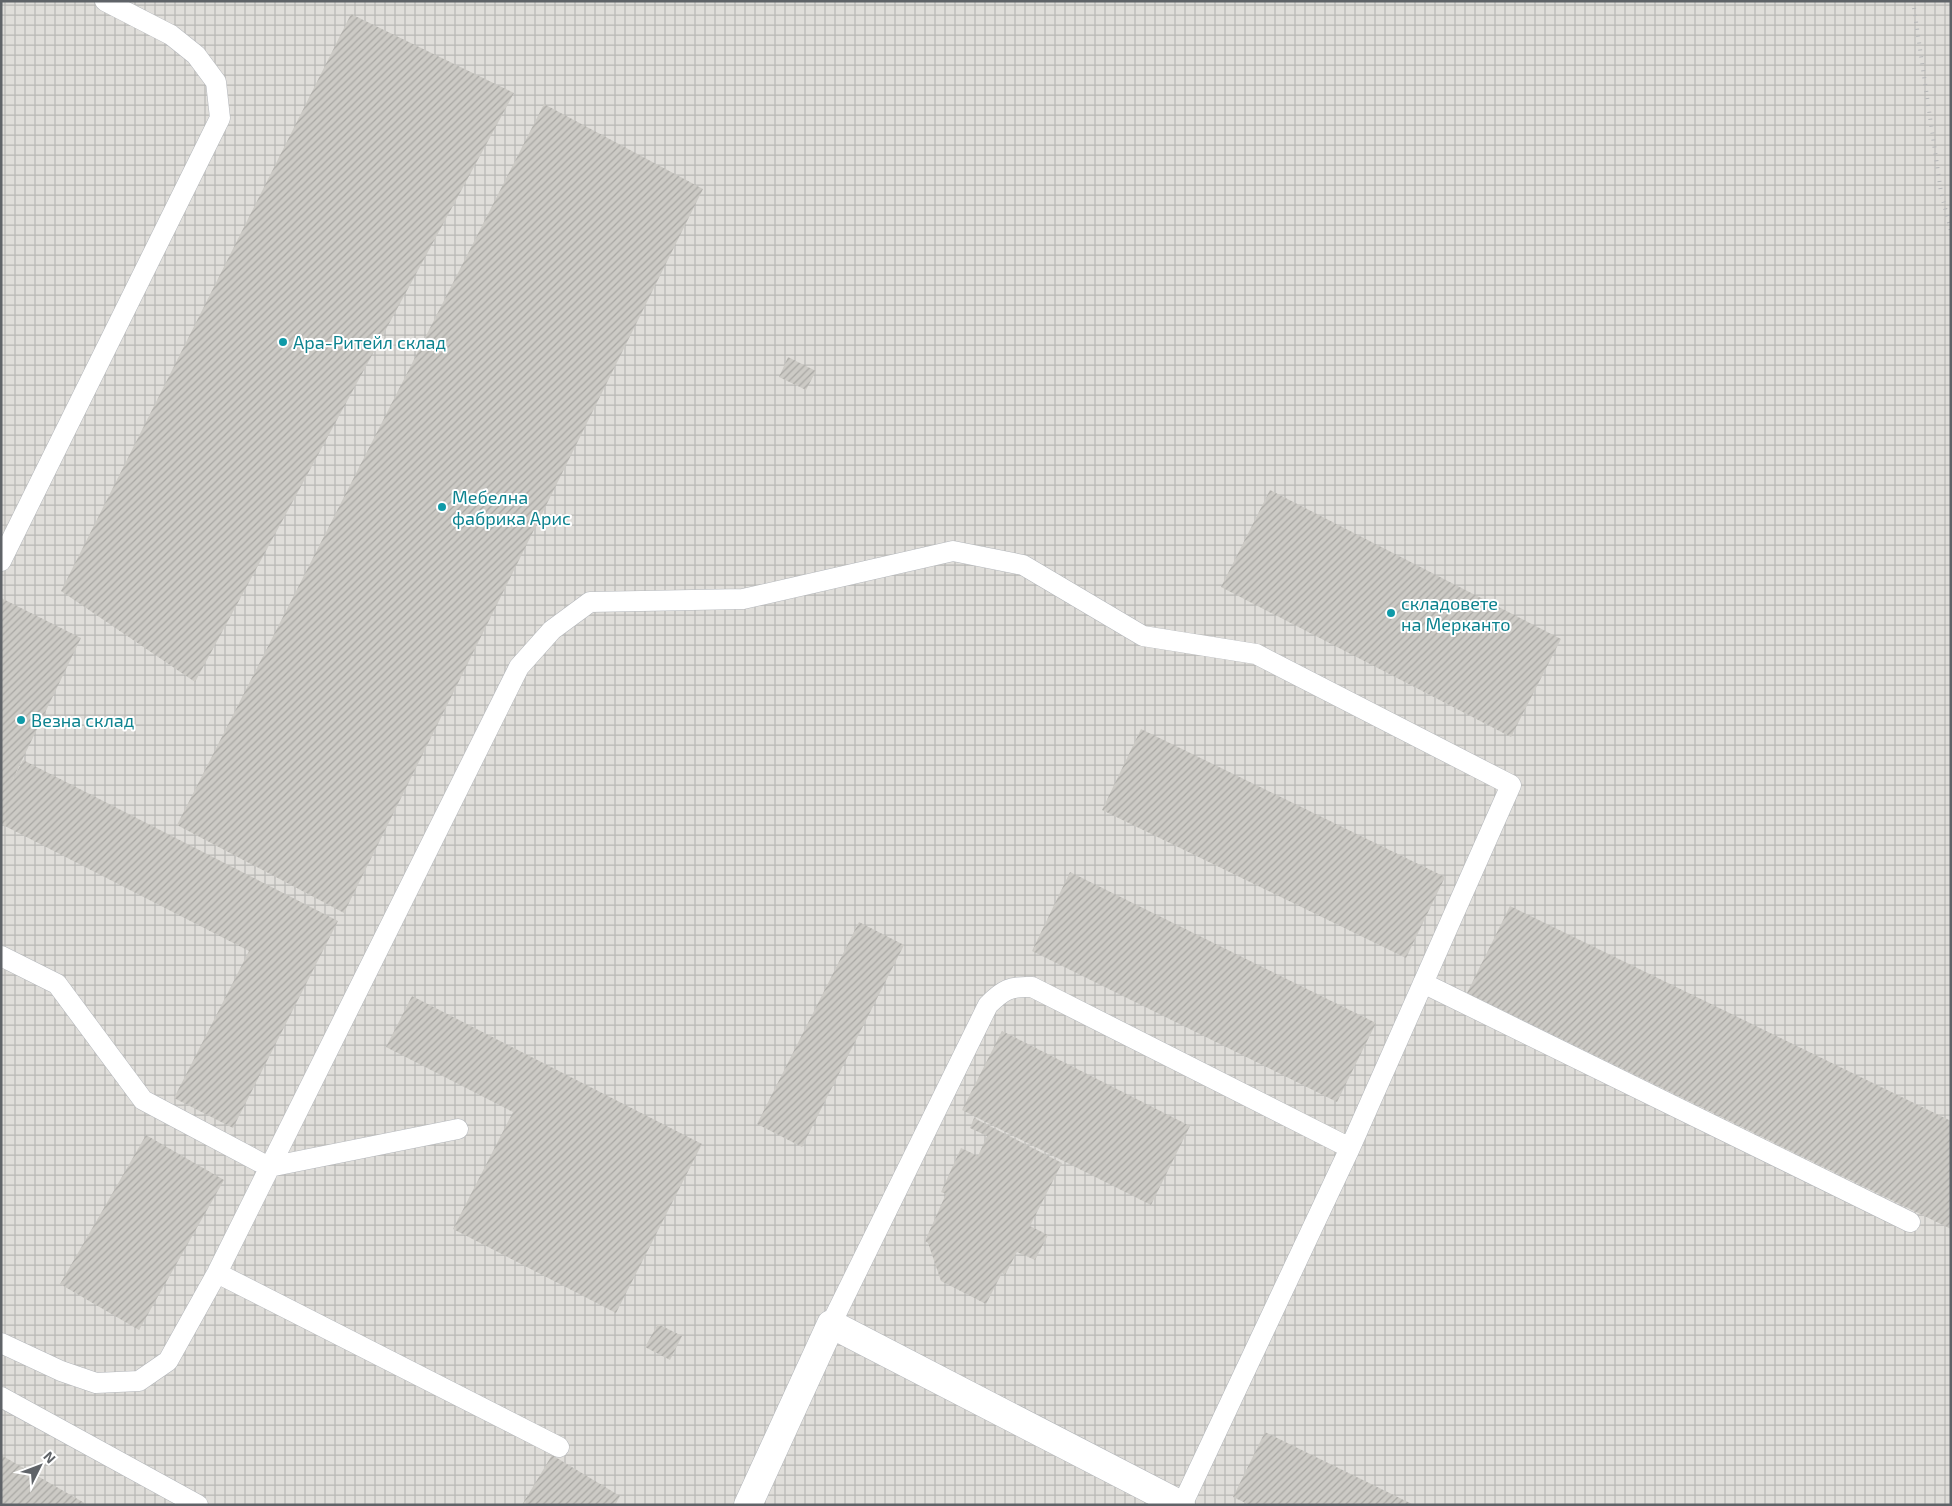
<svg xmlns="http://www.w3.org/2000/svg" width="1952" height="1506" font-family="'Exo 2',sans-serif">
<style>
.industrial{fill:url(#industrial-grid)}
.building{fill:url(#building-hatch)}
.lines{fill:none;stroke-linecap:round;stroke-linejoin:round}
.service-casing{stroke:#b5b8bc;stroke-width:21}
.minor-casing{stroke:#b5b8bc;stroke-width:29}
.service{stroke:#fff;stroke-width:20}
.minor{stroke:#fff;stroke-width:28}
.rail{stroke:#b6b7b8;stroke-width:4;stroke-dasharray:1 6;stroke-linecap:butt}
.culture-dot{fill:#0f9aa8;stroke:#fff;stroke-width:2}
.labels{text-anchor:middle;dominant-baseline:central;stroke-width:4;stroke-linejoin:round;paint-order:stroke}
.culture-label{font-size:18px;fill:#0d838f;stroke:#fff;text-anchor:start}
</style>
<defs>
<pattern id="industrial-grid" width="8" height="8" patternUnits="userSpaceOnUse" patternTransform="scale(1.25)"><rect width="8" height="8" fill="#e0deda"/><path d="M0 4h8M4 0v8" fill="none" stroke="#b9b8b5"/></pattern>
<pattern id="building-hatch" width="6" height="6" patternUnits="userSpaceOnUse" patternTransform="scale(1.25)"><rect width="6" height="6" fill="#cccac5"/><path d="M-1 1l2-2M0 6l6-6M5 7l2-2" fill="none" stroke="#a9a8a4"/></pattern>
</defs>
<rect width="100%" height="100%" fill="#f1efe8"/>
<!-- industrial -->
<path class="industrial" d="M1 1H1951V1505H1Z"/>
<!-- building -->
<path class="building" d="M351 14 514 93 195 682 61 591Z
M544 104 703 189 344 913 177 825Z
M788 357 816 371 806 390 779 377Z
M1270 490 1561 639 1511 737 1221 587Z
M1 598 81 638 11 783 23 760 338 921 233 1128 174 1098 249 951 1 824Z
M1141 729 1445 877 1406 958 1102 810Z
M1070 872 1376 1023 1337 1102 1032 951Z
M1510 906 1951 1121V1229L1467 993Z
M859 922 904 945 802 1147 757 1124Z
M412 996 702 1144 616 1313 453 1229 513 1112 386 1047Z
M1002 1031 1190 1126 1151 1205 962 1110Z
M974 1118 1062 1163 1030 1226 1048 1235 1035 1260 1017 1252 1005 1275 1002 1273 986 1304 941 1281 928 1243 925 1241 946 1194 941 1192 961 1148 978 1156 987 1136 970 1128Z
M146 1135 224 1180 139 1330 60 1284Z
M658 1324 682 1336 670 1360 645 1347Z
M1265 1432 1414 1505H1250L1233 1497Z
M1 1455 88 1505H1Z
M552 1455 620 1496 615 1505H522Z"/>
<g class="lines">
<defs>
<path id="service" d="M1 561 220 118 216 82 196 55 171 35 105 1
M1 956 57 984 143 1100 269 1167 458 1129
M1423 983 1910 1222
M217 1273 559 1447
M831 1324 988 1005C1003 990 1010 986 1032 987L1350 1148 1182 1505
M1 1343 61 1371 96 1383 139 1381 168 1361 217 1273 519 667 552 630 590 602 743 599 953 551 1023 565 1143 636 1256 654 1511 785 1350 1148
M1 1397 198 1505"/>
<path id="minor" d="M748 1505 831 1324 1181 1505"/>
</defs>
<!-- service casing -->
<use href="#service" class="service-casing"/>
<!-- minor casing -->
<use href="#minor" class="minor-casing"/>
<!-- service -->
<use href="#service" class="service"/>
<!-- minor -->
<use href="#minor" class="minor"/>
<!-- rail -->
<path class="rail" d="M1913 1 1941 192 1951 231"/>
</g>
<!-- markers -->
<g class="culture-dot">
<circle cx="283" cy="342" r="5"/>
<circle cx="442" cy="507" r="5"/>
<circle cx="1391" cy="613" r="5"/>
<circle cx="21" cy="720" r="5"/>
</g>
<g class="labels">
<!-- culture labels -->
<g class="culture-label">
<text x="293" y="342">Ара-Ритейл склад</text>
<text x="452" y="497">Мебелна<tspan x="452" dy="21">фабрика Арис</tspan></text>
<text x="1401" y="603">складовете<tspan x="1401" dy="21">на Мерканто</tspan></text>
<text x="31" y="720">Везна склад</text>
</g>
</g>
<!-- border -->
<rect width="1952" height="1506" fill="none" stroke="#5f6368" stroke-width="5"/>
<!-- north arrow -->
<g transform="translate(40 1466) rotate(48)" stroke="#ffffff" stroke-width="4" paint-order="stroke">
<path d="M0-4L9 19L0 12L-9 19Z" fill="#5f6368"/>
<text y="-8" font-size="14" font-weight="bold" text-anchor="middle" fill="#5f6368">N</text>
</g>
</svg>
